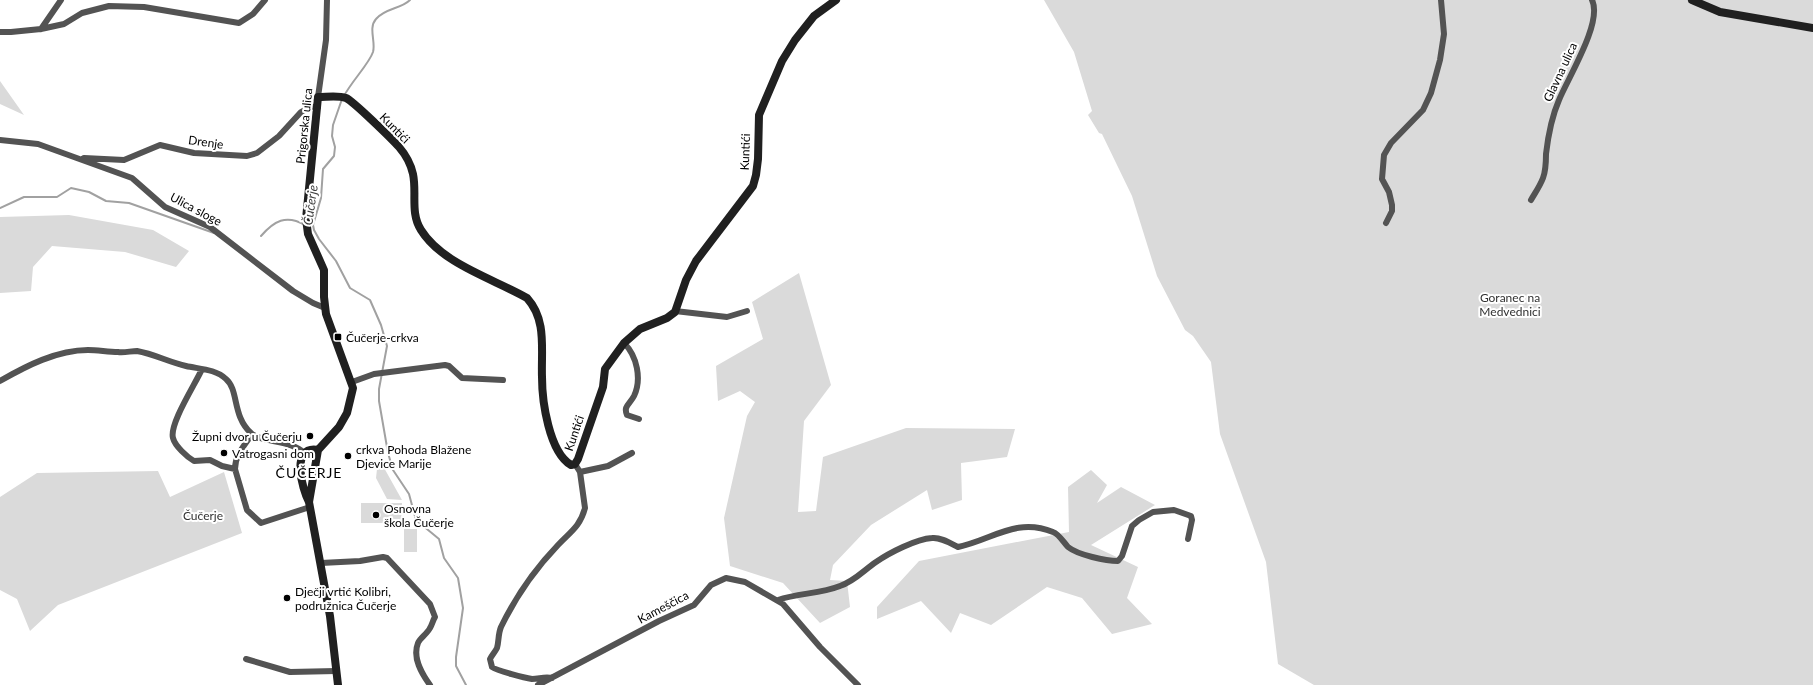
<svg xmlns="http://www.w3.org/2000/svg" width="1813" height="685" font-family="Lato,sans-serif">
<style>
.green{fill:#dadada}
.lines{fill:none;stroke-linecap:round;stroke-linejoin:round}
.stream{stroke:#a1a1a1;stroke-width:2}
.street{stroke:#535353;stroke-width:6}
.secondary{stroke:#202020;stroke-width:8}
.poi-dot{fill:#000;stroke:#fff;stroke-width:1.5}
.labels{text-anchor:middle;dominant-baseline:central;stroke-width:4;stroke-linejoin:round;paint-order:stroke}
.street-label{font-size:12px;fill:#000;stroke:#fff}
.park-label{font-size:12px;fill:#313131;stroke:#fff}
.poi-label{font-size:12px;fill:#000;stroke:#fff;text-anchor:start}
.water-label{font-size:13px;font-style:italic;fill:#424242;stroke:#fff}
.quarter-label{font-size:14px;letter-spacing:1px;fill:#000;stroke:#fff}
</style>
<rect width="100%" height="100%" fill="#fff"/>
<!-- green -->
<path class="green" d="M1044 0H1813V685H1314L1278 664 1266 562 1220 434 1211 362 1193 336 1185 330 1157 276 1132 196 1102 134 1099 133 1088 115 1092 111 1074 52Z
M0 81 24 115 0 104Z
M69 215 153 230 189 251 176 267 125 252 52 246 33 267 31 291 0 293V217Z
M799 273 831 385 804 421 798 512 816 511 823 457 906 428 1015 429 1007 457 961 463 962 500 932 510 927 490 871 525 833 565 830 580 847 581 850 607 820 623 783 583 730 566 724 518 747 416 755 402 740 391 718 401 716 366 763 339 752 302Z
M383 466 402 500 387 499 376 478 377 469Z
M1091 470 1107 485 1097 503 1121 487 1155 505 1091 545 1138 567 1127 598 1152 624 1112 634 1082 598 1047 587 991 625 960 613 951 633 921 601 877 619V607L919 561 1069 532 1068 487Z
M158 471 170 497 224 472 242 533 58 605 30 631 17 599 0 590V497L37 473Z
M361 503H402L401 523H361Z
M404 529H417V552H404Z"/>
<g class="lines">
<!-- stream -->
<path class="stream" d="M344 96C351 82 369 64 373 52 376 42 368 28 376 19 385 8 401 9 410 0
M342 99 333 125 332 136 335 147 334 156 323 169 321 198 313 225 314 230 319 239 336 261 350 288 370 300 381 325 387 346 379 389V401L388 453 393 470 409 494 416 520 439 539 444 558 458 578 463 608 456 657V666L466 685
M0 208 24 197H57L71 188 89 192 106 201 129 203 214 233
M261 236C274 221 286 214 305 225"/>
<!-- street -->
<path class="street" d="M41 29 61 0
M0 32H11L41 29 64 24 82 13 109 6 144 7 239 23 253 14 265 0
M318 97 326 40 327 0
M0 140 38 144 132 178 165 207 210 227 293 291 313 303 325 308
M84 158 124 160 160 145 194 153 247 156 257 153 279 136 301 112 310 107H318
M1531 200C1535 193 1540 186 1543 178 1546 170 1546 163 1546 154 1548 137 1552 116 1559 100 1568 78 1603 22 1592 0
M1386 223 1392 211V205L1389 192 1382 179 1384 155 1391 143 1423 110 1431 93 1440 60 1444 34 1441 0
M675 311 727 317 747 311
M624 343C637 356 642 379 634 396 630 404 623 406 627 415L639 419
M202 369C196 383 169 424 173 438 175 446 187 457 194 461L210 460 222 466 235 469
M0 381C26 366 57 350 88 350 98 350 108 352 118 352 124 353 131 351 137 351 154 354 169 362 186 366 199 369 216 369 226 379 239 390 232 416 251 433 261 443 292 440 304 453
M352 382 374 374 445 365 449 366 462 378 503 380
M252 434C244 446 235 455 235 469L247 510 261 523 310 507
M580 472 608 466 632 453
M321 563 360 561 383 557 387 558 430 604 435 617C433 620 432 625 430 628 427 634 420 638 418 643 412 658 422 674 430 685
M778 600C798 593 820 594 840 586 855 581 864 570 876 562 889 553 916 539 932 538 941 537 950 543 958 547 992 540 1016 517 1053 532 1059 534 1064 543 1068 547 1078 555 1106 561 1118 561L1122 556 1132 526 1139 520 1153 512 1174 510 1191 516 1192 520 1188 539
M246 659 290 672 336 671
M552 678C545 676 539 679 532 679 526 678 497 671 492 667L490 659C492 655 495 652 497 648 499 641 498 634 501 627 516 596 535 569 558 545 570 532 580 527 585 508L580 472 575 464
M538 685 659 621 694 605 711 585 726 578 745 582 783 604 820 647 858 685"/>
<!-- secondary -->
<path class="secondary" d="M1692 0 1720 12 1813 28
M318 450C290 445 302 489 309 502L330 616 338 685
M309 502 318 450 339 427 347 413 353 388 326 314 324 297V270L308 234 306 219 318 97C327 97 338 95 346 98 353 101 393 140 399 147 405 154 411 165 413 174 417 193 410 213 421 230 442 264 494 279 527 298 547 320 541 349 542 377 542 401 549 452 571 465L575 464 578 459 603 387 605 369 624 343 640 329 667 318 675 312 686 280 696 261 753 186 756 175 758 159 759 115 782 61 795 40 814 16 836 0"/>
</g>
<!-- markers -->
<g class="poi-dot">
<rect x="334" y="333" width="8" height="8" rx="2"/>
<circle cx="310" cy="436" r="4"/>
<circle cx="224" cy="453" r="4"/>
<circle cx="348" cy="456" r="4"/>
<circle cx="376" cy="515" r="4"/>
<circle cx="287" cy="598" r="4"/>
</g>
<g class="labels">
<!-- street labels -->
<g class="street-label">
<text transform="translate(1560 72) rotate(-65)">Glavna ulica</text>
<text transform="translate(304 126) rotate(-84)">Prigorska ulica</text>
<text transform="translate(395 128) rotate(45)">Kuntići</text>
<text transform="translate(206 142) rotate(8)">Drenje</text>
<text transform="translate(745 152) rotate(-88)">Kuntići</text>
<text transform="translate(196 209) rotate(28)">Ulica sloge</text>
<text transform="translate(574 433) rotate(-71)">Kuntići</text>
<text transform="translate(663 607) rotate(-28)">Kameščica</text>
</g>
<!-- park labels -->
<g class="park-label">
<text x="1510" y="297">Goranec na<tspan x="1510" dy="14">Medvednici</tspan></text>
<text x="203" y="515">Čučerje</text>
</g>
<!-- poi labels -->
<g class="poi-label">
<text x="346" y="337">Čučerje-crkva</text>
<text x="302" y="436" text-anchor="end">Župni dvor u Čučerju</text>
<text x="356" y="449">crkva Pohoda Blažene<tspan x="356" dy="14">Djevice Marije</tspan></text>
<text x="232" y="453">Vatrogasni dom</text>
<text x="384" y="508">Osnovna<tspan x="384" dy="14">škola Čučerje</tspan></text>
<text x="295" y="591">Dječji vrtić Kolibri,<tspan x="295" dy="14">podružnica Čučerje</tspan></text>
</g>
<!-- water labels -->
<g class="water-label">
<text transform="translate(310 205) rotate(-82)">Čučerje</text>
</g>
<!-- quarter labels -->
<g class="quarter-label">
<text x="309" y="472">ČUČERJE</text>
</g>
</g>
</svg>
